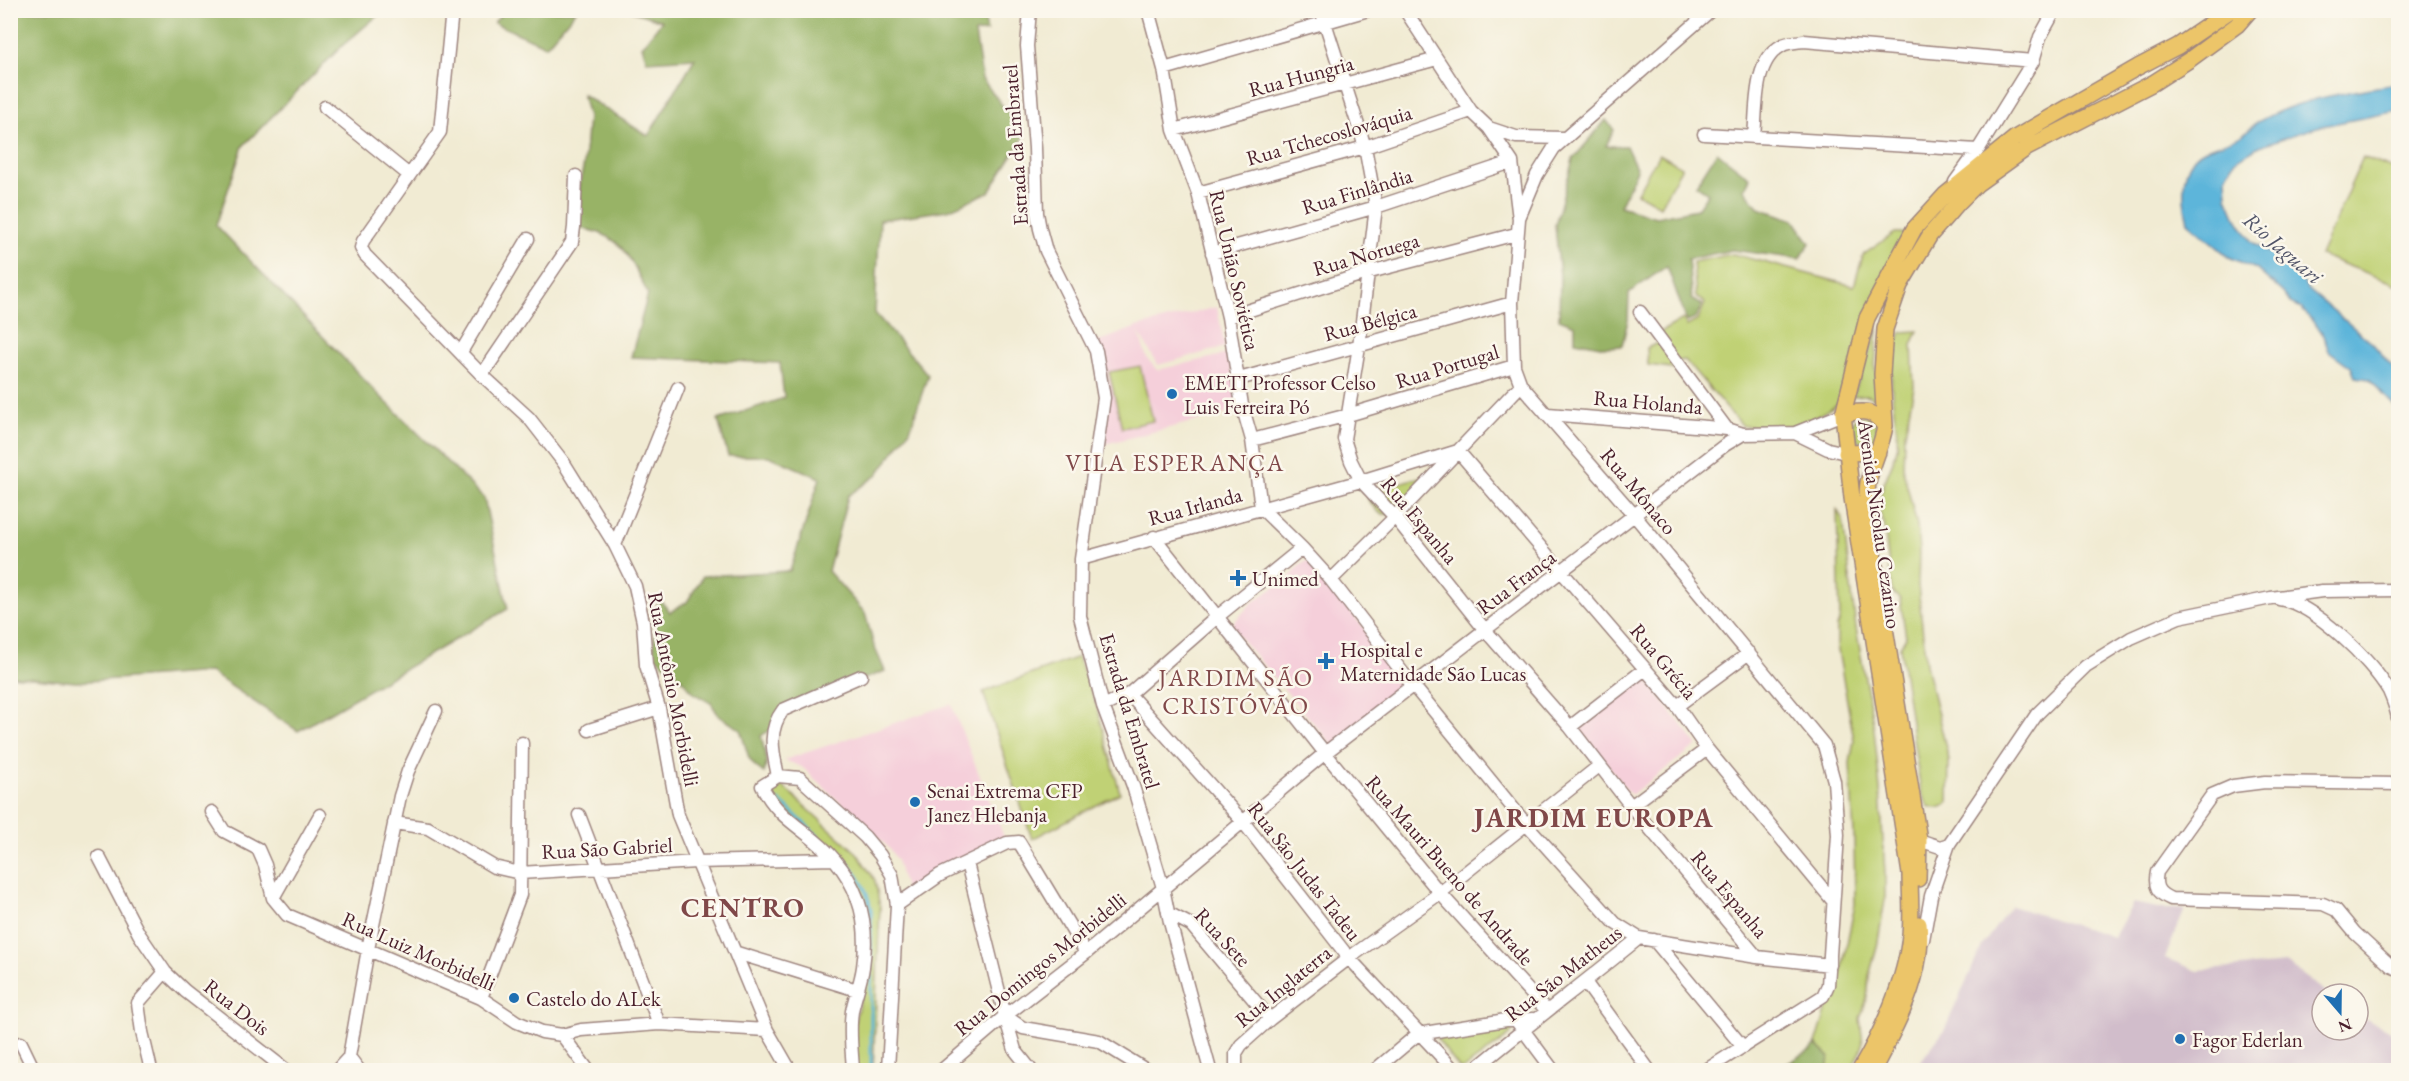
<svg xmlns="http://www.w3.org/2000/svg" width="2409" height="1081" font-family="'EB Garamond',serif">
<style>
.built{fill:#f5cfda}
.industrial{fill:#d1bdcb}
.green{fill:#c0d174;stroke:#857850;stroke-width:1.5}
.forest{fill:#98b366;stroke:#716948;stroke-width:1.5}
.water{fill:#5db5da;stroke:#546a82;stroke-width:1.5}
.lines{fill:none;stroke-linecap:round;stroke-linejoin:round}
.stream{stroke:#5db5da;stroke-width:3}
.minor-casing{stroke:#9e857f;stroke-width:15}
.major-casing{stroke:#9e857f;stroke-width:18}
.minor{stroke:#fff;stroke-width:12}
.major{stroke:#ecc569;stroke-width:15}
.poi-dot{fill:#1f6fb2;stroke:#fbf7ec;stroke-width:2}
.labels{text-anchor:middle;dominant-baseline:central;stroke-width:5;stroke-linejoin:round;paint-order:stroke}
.street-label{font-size:21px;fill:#4a1f2b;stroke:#fbf7ec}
.poi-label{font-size:21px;fill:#4a1f2b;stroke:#fbf7ec;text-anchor:start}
.water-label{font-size:22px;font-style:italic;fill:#515468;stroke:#fbf7ec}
.quarter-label{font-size:24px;letter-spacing:1.5px;fill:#804849;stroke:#fbf7ec}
.district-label{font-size:27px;font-weight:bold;letter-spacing:1.5px;fill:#804849;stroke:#fbf7ec}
</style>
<rect width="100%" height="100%" fill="#fbf7ec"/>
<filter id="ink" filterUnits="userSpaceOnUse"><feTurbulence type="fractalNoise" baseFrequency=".0167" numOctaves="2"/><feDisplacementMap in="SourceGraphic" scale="12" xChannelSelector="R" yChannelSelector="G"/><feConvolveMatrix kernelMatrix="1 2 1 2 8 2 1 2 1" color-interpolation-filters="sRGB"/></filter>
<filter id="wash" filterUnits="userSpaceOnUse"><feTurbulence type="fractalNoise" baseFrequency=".008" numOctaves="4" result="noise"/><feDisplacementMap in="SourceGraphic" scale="24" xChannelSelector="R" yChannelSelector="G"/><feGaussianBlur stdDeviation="1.35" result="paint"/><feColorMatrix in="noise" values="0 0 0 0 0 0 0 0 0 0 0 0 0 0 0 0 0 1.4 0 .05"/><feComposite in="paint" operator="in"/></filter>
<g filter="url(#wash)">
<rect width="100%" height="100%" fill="#f1ebd3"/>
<!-- built -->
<path class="built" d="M1217 307 1225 347 1158 365 1138 332 1147 358 1157 370 1228 354 1240 410 1105 444 1108 378 1095 343 1137 327Z
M1308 560 1410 684 1334 747 1230 626 1253 602 1292 575 1298 567Z
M1645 678 1697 745 1631 795 1578 727Z
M951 704 1004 837 990 850 908 891 905 889 897 860 888 847 802 767 784 760Z"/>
<!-- industrial -->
<path class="industrial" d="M2133 903 2162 909H2185L2165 958 2198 971 2286 963 2329 994H2322V1030H2358V1015L2398 1035V1070H1924L1919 1063 1944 1031 1982 946 2011 906 2114 937Z"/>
<!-- green -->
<path class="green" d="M1659 154 1682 167 1660 206 1637 193Z
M2363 157 2398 171V285L2320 255Z
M1895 233H1902L1907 239 1841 402 1799 427 1742 426 1685 360 1677 361 1679 369 1648 365 1647 348 1660 342 1659 333 1683 319 1687 326 1698 320 1705 303 1696 297 1693 262 1733 254 1854 286 1863 255Z
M1878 328 1875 367 1879 401 1867 395 1853 396Z
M1918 331 1912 345 1914 387 1904 438 1903 470 1917 525 1919 551 1918 585 1926 665 1949 760 1948 802C1942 809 1936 809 1928 806L1921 792 1900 647 1906 637 1900 599 1892 592 1884 523C1869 499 1893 471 1897 448 1899 436 1895 422 1894 410 1890 383 1890 358 1901 332Z
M1140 366 1153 421 1122 428 1109 372Z
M1856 417 1877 418V441L1864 443 1857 440 1851 424Z
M1425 476 1427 481 1393 512C1380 519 1376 509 1368 500L1369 491Z
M1837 510 1843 520 1856 628 1874 728 1880 790 1885 874V900L1877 947 1869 976 1867 999 1860 1018 1863 1045 1851 1070H1827L1829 1057 1816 1044 1828 1005 1838 988 1855 904 1854 835 1850 763 1854 740 1837 645V627L1840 619Z
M1078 657 1097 707 1120 793 1032 839 983 692Z
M781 785 857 853 875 880 880 907 873 1070H856L853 1028 867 972 870 923 866 902 846 863 772 799V797Z
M1506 1026 1512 1030 1510 1035 1463 1069 1459 1068 1437 1039 1439 1036Z"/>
<!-- forest -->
<path class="forest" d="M10 11H383L342 46 243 146 216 225 374 390 484 498 508 609 298 731 210 672 76 682 11 676Z
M504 11V10L576 11 546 46 494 23Z
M631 11H983L987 31 975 33 982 79 1025 135 989 192 948 210 880 220 875 313 928 375 910 430 877 475 848 496 828 571 865 613 874 646 885 671 787 708 774 727 761 736 767 761 764 773 755 766 749 758 740 729 719 716 711 703 695 694 676 673 653 655 658 598 670 612 687 602 703 576 790 571 820 478 769 456H728L718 420 784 398 780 363 631 357 648 294C629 257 623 233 577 228L580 182 584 164 588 117 582 94 648 136 695 58 647 61 642 46 662 21Z
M1606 120 1614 130 1606 146H1626L1637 170 1620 206 1656 217 1697 209 1708 193 1696 185 1717 152 1750 178 1744 189 1759 208 1794 220 1810 243 1800 259 1732 250 1688 259 1692 299 1702 305 1696 318 1687 322 1667 266 1629 293 1628 320 1622 346 1605 347 1575 341V325L1559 319 1560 276 1555 225 1573 159Z
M1816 1044 1829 1057 1827 1070H1777L1812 1049Z"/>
<!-- water -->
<path class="water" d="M2394 84 2398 85V111L2317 127 2259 146 2236 160 2226 176 2227 197 2235 216 2252 242 2284 261 2310 291 2373 344 2398 374V410L2369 379 2355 377 2351 367 2329 351 2321 331 2301 308 2290 303 2283 293 2256 269 2229 257 2188 222C2183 203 2180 176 2193 159 2204 144 2228 145 2242 135 2248 132 2251 126 2256 123 2298 98 2347 93 2394 84Z"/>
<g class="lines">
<!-- stream -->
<path class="stream" d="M780 801 818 836
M832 848C853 867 867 883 871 911V1070"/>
</g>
</g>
<g filter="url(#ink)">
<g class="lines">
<defs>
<path id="minor" d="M452 10 440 132 363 241 361 248 365 255 482 375 529 418 564 463 615 545 635 586 643 622 646 665 659 708 678 815 767 1030 790 1070
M1030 10 1027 46 1035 148 1037 213 1040 229 1046 251 1096 351 1104 398 1081 559 1080 616 1103 706 1133 786 1163 888 1170 922 1210 1070
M1148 10 1164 69 1174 130 1198 193 1228 317 1242 405 1252 440 1261 508 1302 548 1331 580 1403 673 1526 824 1615 923 1639 938 1757 957 1830 965
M1321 10 1365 147 1376 207 1359 346 1344 439 1351 461 1361 481 1395 517 1485 630 1570 727 1631 806 1757 957
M1405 10 1471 111 1489 128 1512 162 1519 219 1512 303 1514 366 1521 385 1635 516 1824 745 1834 781 1838 835 1828 985 1823 996 1706 1070
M1164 69 1368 10
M325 107 409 175
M1489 128 1516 137 1564 138
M1174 130 1437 59
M1704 134 1978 150
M1754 136C1757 108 1753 62 1781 46 1787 42 1797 42 1804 41L2033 61
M1955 182 1978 150 2033 61 2040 37 2055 10
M1198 193 1365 147 1471 111
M1519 218 1537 175 1554 148 1711 10
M1212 253 1376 207 1512 162
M1640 312 1727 429
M1228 317 1366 273 1516 234
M461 352 528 239
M482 375 572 242 574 227 576 176
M1239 379 1512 303
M1548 414 1707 427 1727 429 1743 434
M1795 433 1828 449 1846 453
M1252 440 1348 415 1514 366
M1154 537 1325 753 1440 893 1547 1011
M615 545 678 388
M1081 559 1361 481 1458 451 1677 706 1707 749 1833 901
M1331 580 1395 517 1521 385
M2279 599C2314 604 2371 660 2389 691 2393 700 2396 708 2398 718
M1129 694 1244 823 1349 958 1454 1070
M1103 706 1129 694 1217 617 1302 548
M1677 706 1749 653
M1570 727 1645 669
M589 730 659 708
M778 776C773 752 767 731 783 710L861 676
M2398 784 2265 782 2233 786 2212 795 2157 872C2154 886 2157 893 2171 899L2323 904 2336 910 2355 933 2391 966 2398 969
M1631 806 1707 749
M212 812 224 831 258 849 265 865 273 898 287 915 481 998 517 1022 542 1032 562 1035 581 1030 659 1024 767 1030
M579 815 659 1024
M394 823 428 828 494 867 520 873 696 862 834 859
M1919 840 1940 847 1949 844
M99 857 139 934 165 972 185 991 286 1070
M967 863 1005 1016 1015 1050 1031 1070
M273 898 320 815
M897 905 940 875 1007 843 1019 842 1086 953
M1168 913 1191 925 1270 1019
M1654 940 1743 1047
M1923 940 1931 896 1949 844 2037 714 2086 666 2131 638 2179 617 2271 598 2322 591 2398 590
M737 953 857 990
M1585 982 1649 1070
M481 998 520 895 522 743
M1005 1016 1023 1028 1099 1041 1146 1070
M1518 1023 1553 1070
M1418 1034 1506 1020 1534 1019
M562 1035 588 1070
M21 1043 34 1070
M349 1057 359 1070
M151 1070 142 1032 138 1003 165 972
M337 1070 349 1057 368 949 400 796 408 771 436 711
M853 1070C852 1051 849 1031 852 1011 855 996 861 982 863 967 869 927 861 891 835 860 810 830 780 823 762 786L778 776 800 778 865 837 880 855 892 875 897 905 888 1070
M942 1070 1005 1016 1086 953 1325 753 1725 445 1743 434 1795 433 1843 414
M1236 1070V1053L1241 1045 1270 1019 1349 958 1440 893 1599 766
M1375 1070 1418 1034
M1474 1070C1528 1025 1584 983 1639 938"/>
<path id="major" d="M1843 414C1864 411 1871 408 1885 426
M1846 453 1878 452
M1918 879 1919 840 1868 522C1867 509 1866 496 1868 483 1872 463 1882 446 1885 426L1882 374 1885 329 1900 285 1930 235 1957 204 1977 184 2027 148 2153 83 2189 60 2237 25 2250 10
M1860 1070C1882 1032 1906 980 1910 935 1912 915 1910 894 1910 874L1852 498 1843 414 1867 318 1914 229 1945 195 2015 138 2138 67 2178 46 2231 10
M1873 1070C1896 1027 1925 974 1919 924"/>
</defs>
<!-- minor casing -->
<use href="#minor" class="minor-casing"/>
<!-- major casing -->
<use href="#major" class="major-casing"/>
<!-- minor -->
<use href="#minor" class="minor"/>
<!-- major -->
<use href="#major" class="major"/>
</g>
</g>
<!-- markers -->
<g class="poi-dot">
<circle cx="1172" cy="394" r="6"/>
<path d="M1235 569h6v6h6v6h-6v6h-6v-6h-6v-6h6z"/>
<path d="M1323 652h6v6h6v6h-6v6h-6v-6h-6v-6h6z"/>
<circle cx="915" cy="802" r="6"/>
<circle cx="514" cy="998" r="6"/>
<circle cx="2180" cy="1039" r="6"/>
</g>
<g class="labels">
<!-- street labels -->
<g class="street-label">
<text transform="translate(1301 76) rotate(-15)">Rua Hungria</text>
<text transform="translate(1329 135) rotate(-16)">Rua Tchecoslováquia</text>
<text transform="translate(1015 145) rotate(-94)">Estrada da Embratel</text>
<text transform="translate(1357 191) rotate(-17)">Rua Finlândia</text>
<text transform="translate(1366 254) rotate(-16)">Rua Noruega</text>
<text transform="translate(1235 270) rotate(77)">Rua União Soviética</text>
<text transform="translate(1370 322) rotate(-15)">Rua Bélgica</text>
<text transform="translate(1447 366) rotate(-17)">Rua Portugal</text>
<text transform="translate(1648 402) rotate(5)">Rua Holanda</text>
<text transform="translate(1639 491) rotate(50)">Rua Mônaco</text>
<text transform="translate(1195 506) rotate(-15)">Rua Irlanda</text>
<text transform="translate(1420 520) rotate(50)">Rua Espanha</text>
<text transform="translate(1880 524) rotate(82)">Avenida Nicolau Cezarino</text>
<text transform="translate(1516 582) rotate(-37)">Rua França</text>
<text transform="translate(1664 661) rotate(50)">Rua Grécia</text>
<text transform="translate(674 689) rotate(79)">Rua Antônio Morbidelli</text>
<text transform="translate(1130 711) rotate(73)">Estrada da Embratel</text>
<text transform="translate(607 848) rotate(-3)">Rua São Gabriel</text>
<text transform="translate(1450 870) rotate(49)">Rua Mauri Bueno de Andrade</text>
<text transform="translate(1305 871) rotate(52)">Rua São Judas Tadeu</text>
<text transform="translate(1730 894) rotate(50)">Rua Espanha</text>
<text transform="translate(1223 937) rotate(47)">Rua Sete</text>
<text transform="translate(419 951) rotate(24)">Rua Luiz Morbidelli</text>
<text transform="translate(1040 964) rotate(-39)">Rua Domingos Morbidelli</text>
<text transform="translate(1563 973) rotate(-38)">Rua São Matheus</text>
<text transform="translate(1283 986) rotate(-39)">Rua Inglaterra</text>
<text transform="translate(237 1007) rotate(38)">Rua Dois</text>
</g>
<!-- poi labels -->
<g class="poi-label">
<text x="1184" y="382">EMETI Professor Celso<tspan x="1184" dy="24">Luis Ferreira Pó</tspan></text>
<text x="1252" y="578">Unimed</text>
<text x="1340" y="649">Hospital e<tspan x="1340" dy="24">Maternidade São Lucas</tspan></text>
<text x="927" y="790">Senai Extrema CFP<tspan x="927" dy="24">Janez Hlebanja</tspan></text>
<text x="526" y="998">Castelo do ALek</text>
<text x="2192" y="1039">Fagor Ederlan</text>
</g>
<!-- water labels -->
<g class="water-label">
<text transform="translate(2283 248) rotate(41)">Rio Jaguari</text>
</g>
<!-- quarter labels -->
<g class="quarter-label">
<text x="1175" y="462">VILA ESPERANÇA</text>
<text x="1236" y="677">JARDIM SÃO<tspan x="1236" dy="28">CRISTÓVÃO</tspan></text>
</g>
<!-- district labels -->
<g class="district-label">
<text x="1594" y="817">JARDIM EUROPA</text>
<text x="743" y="907">CENTRO</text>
</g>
</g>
<!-- margin -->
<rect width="2409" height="1081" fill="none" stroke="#fbf7ec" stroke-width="36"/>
<!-- north arrow -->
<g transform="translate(2340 1012) rotate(160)"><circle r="28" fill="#fbf7ec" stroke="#b4a19f" stroke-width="1.5"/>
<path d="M0-4.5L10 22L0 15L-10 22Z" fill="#1f6fb2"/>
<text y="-9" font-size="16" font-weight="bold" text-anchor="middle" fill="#4a1f2b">N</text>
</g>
</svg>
